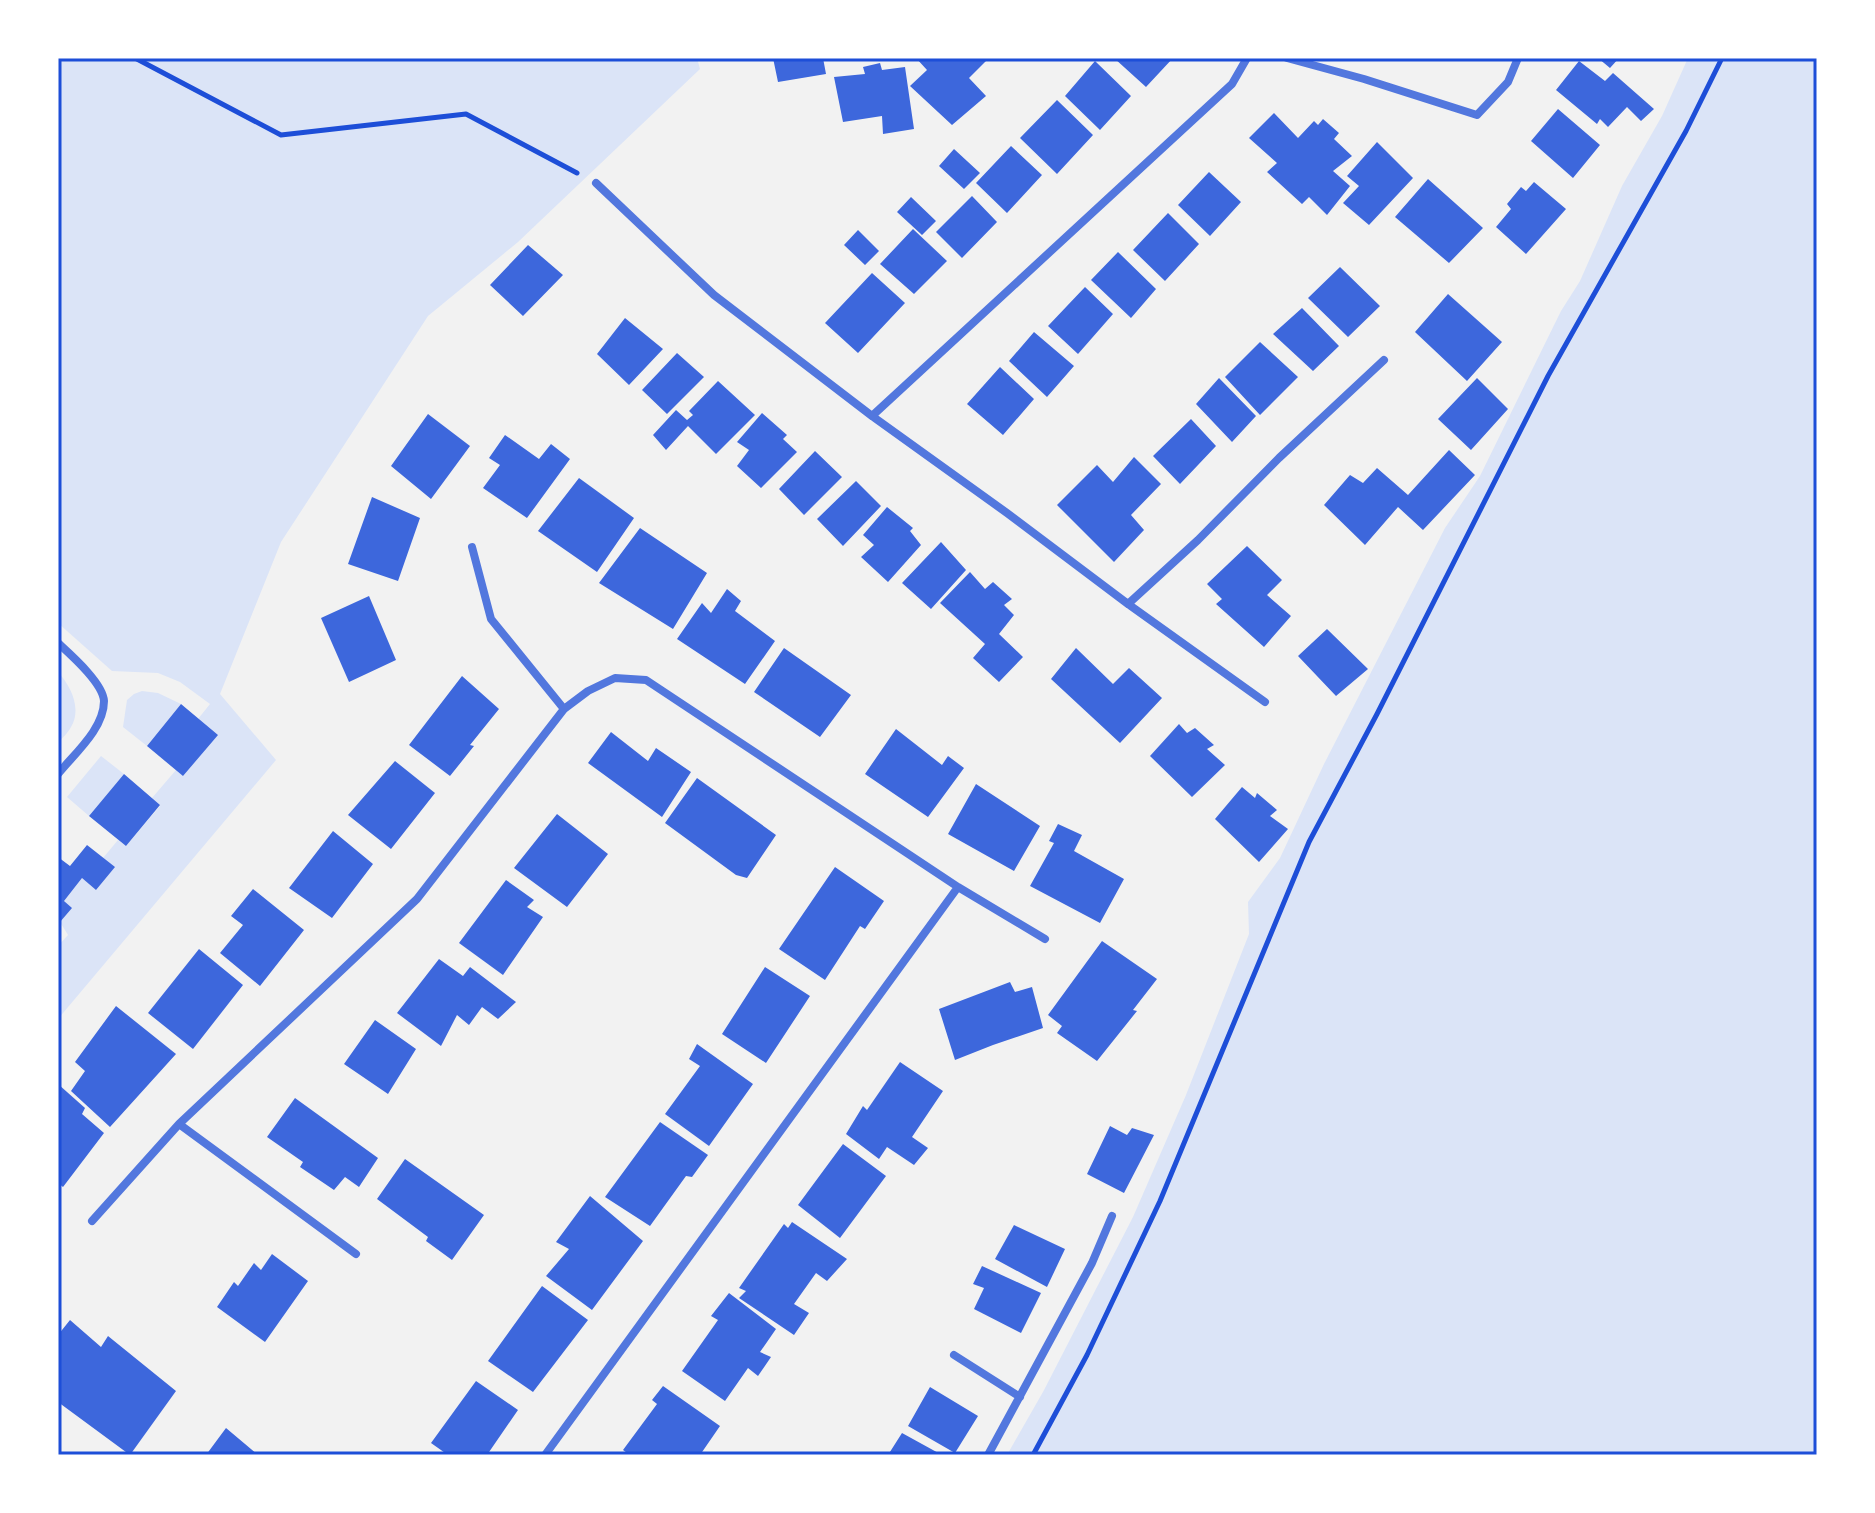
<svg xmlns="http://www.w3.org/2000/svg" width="1875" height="1513" font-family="Ubuntu,sans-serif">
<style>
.green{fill:#dbe4f7}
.building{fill:#3d67dc}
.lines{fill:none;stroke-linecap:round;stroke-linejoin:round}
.path{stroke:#1d4ed8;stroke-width:5}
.minor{stroke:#5277de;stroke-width:8}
.neatline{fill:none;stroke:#1d4ed8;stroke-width:3}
</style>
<rect width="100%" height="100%" fill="#f2f2f2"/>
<!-- green -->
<path class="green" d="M58 58H697L700 69 518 242 428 316 281 542 220 694 276 760 58 1019V946L68 935 60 922 71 908 64 901 82 878 96 890 114 868 103 858 118 840 126 846 160 806 152 798 176 770 183 776 217 735 198 719 210 704 180 682 158 673 112 671 58 623Z
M1688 58H1817V1455H1007L1043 1392 1133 1217 1186 1095 1249 934 1248 902 1280 858 1324 764 1445 528 1480 476 1561 311 1580 281 1622 186 1662 116Z
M58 672C71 686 82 709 71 727 68 733 62 738 58 743Z
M142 691 158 693 181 704 147 746 123 727 127 700 134 694Z
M101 756 124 774 89 816 67 797Z"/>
<!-- building -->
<path class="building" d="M773 58H823L826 74 778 82Z
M916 58H989L969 78 986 96 952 125 910 86 927 70Z
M1114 58H1173L1146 87Z
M1598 58H1619L1610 68Z
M1095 61 1131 96 1100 130 1065 96Z
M1579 61 1605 81 1613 73 1654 109 1641 121 1627 107 1608 127 1600 119 1597 124 1556 90Z
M880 63 882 70 905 67 914 129 883 134 882 116 843 122 834 77 865 74 863 67Z
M1057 100 1093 135 1057 174 1020 138Z
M1558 109 1600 145 1573 178 1531 141Z
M1274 113 1298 138 1314 121 1318 125 1323 119 1339 133 1334 139 1352 156 1333 171 1350 186 1327 215 1309 197 1302 204 1267 172 1277 163 1249 138Z
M1377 142 1413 178 1369 225 1343 203 1359 186 1347 176Z
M1011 146 1042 175 1007 213 976 183Z
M954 149 980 173 964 189 939 166Z
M1209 172 1241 202 1210 236 1178 205Z
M1428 179 1483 228 1449 263 1395 217Z
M1534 182 1566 209 1526 254 1496 227 1511 209 1507 204 1521 187 1526 191Z
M972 196 997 222 962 258 936 232Z
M911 197 936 221 922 235 897 212Z
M1168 213 1199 244 1165 281 1133 250Z
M913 229 947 261 914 294 880 264Z
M858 230 879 251 865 265 844 245Z
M528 245 563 275 523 316 490 285Z
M1118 252 1156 289 1131 318 1091 280Z
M1340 267 1380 306 1348 337 1308 298Z
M872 273 905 303 858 353 825 323Z
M1085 287 1113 314 1078 354 1048 326Z
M1448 294 1502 342 1467 381 1415 332Z
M1302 308 1339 346 1313 371 1273 334Z
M625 318 663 349 629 385 597 354Z
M1034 332 1074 366 1047 397 1009 361Z
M1260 342 1298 377 1260 415 1225 377Z
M677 353 704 377 667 414 642 390Z
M1000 367 1034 399 1003 435 967 404Z
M1219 378 1256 416 1232 442 1196 404Z
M1477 378 1508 409 1471 450 1438 419Z
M718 381 755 415 716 454 688 426 666 450 653 435 676 410 687 420 693 415 689 411Z
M762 413 787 435 783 439 797 452 761 488 737 466 749 450 737 442Z
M428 414 470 446 431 499 391 466Z
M1191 419 1216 446 1180 484 1153 456Z
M505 435 539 459 551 444 570 459 527 518 483 488 500 465 489 458Z
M1449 450 1475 475 1423 530 1398 507 1365 545 1324 505 1350 475 1363 483 1377 468 1408 495Z
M815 451 842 477 804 515 779 489Z
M1134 457 1161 484 1131 515 1144 530 1114 562 1057 505 1097 465 1113 482Z
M579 478 634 518 597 572 538 531Z
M856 481 881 506 843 546 817 519Z
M372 497 420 518 398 581 348 564Z
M887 507 913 528 910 531 921 545 888 582 861 557 874 545 863 535Z
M640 528 707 573 673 629 599 583Z
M941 542 966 570 931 609 902 583Z
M1247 546 1282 580 1267 595 1291 616 1264 647 1216 604 1222 599 1207 584Z
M970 572 985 589 993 582 1012 599 1004 605 1014 615 999 634 1023 657 999 682 973 658 985 644 940 603Z
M727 589 741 601 735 611 775 641 745 684 677 639 702 603 711 613Z
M369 596 396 660 349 682 321 618Z
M1327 629 1368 669 1336 696 1298 656Z
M784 648 851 695 820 737 754 692Z
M1076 648 1113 684 1129 668 1162 698 1120 743 1051 679Z
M462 676 499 709 470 745 474 746 450 776 409 745Z
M181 704 218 735 183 776 147 746Z
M1179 724 1187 733 1195 728 1214 745 1207 749 1225 765 1192 797 1150 756Z
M896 729 942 765 948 756 964 768 928 817 865 774Z
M611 732 648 761 656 748 691 772 662 817 588 763Z
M395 761 435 793 391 849 348 815Z
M124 774 160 805 126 846 89 816Z
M697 778 776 835 747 878 736 875 665 823Z
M976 784 1040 826 1014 871 948 834Z
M1242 787 1255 798 1257 793 1277 810 1270 816 1288 829 1259 862 1215 819Z
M557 814 608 854 567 907 514 868Z
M1058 824 1082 835 1074 851 1124 879 1100 923 1030 886 1054 843 1049 841Z
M333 831 373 864 332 918 289 888Z
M87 845 115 867 96 890 82 878 64 901 72 908 60 922 58 920V857L70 866Z
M835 867 884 901 865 929 860 926 825 980 779 949Z
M506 880 534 900 527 907 543 917 503 975 459 943Z
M253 889 304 930 260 986 220 953 243 925 231 916Z
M1102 941 1157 979 1133 1010 1137 1011 1097 1061 1057 1033 1062 1026 1048 1015Z
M199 949 243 985 193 1049 148 1013Z
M439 959 463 976 470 967 516 1002 498 1019 482 1007 469 1025 457 1015 441 1046 397 1013Z
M765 967 810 996 766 1063 722 1034Z
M1010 982 1015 992 1032 987 1043 1028 993 1045 955 1060 939 1009Z
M116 1006 176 1054 110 1127 71 1091 85 1071 75 1062Z
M375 1020 416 1049 388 1094 344 1064Z
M697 1044 753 1084 709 1146 665 1114 700 1066 689 1059Z
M900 1062 943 1091 912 1137 928 1148 914 1165 887 1147 879 1159 846 1134 863 1106 867 1110Z
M58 1084 85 1108 82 1114 104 1133 63 1187 58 1183Z
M295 1098 378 1158 359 1187 345 1177 334 1190 300 1167 303 1162 267 1137Z
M660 1122 708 1155 692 1177 686 1176 650 1226 605 1197Z
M1110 1126 1127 1135 1132 1128 1154 1135 1124 1193 1087 1174Z
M843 1144 886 1176 840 1238 798 1205Z
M405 1159 484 1215 452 1260 426 1241 428 1237 377 1199Z
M590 1196 643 1241 592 1310 546 1276 569 1249 556 1242Z
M792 1222 847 1259 827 1281 816 1273 794 1304 809 1313 794 1335 739 1298 746 1291 739 1288 784 1224 788 1228Z
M1014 1225 1065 1249 1047 1287 995 1259Z
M272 1254 308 1281 265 1342 217 1307 234 1282 238 1286 254 1263 261 1270Z
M982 1266 1041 1293 1021 1333 974 1309 984 1288 973 1284Z
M542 1286 588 1320 533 1392 488 1361Z
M729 1293 776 1329 760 1352 771 1357 758 1376 748 1368 725 1401 682 1371 718 1320 711 1316Z
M70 1320 101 1347 108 1336 176 1391 130 1455 58 1402V1335Z
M476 1381 518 1410 487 1455H448L431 1443Z
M663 1386 720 1426 700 1455H630L623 1450 657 1404 652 1400Z
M930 1387 978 1416 955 1453 908 1426Z
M226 1428 258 1455H206Z
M902 1433 942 1455H888Z"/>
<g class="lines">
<!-- path -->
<path class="path" d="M135 58 281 135 466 114 577 173
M1033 1455 1087 1355 1160 1201 1309 842 1377 714 1548 376 1686 131 1722 58"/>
<!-- minor -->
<path class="minor" d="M1287 58 1364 79 1477 115 1508 82 1518 58
M596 183 714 295 872 416 1007 513 1128 604 1265 702
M872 416 1232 84 1247 58
M472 547 491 619 564 709 588 691 615 678 646 680 958 887 545 1455
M1128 604 1198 540 1279 458 1384 360
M58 643C71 655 103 683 104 701 104 729 74 754 58 774
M958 887 1045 939
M179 1124 356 1254
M92 1221 179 1124 417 899 564 709
M954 1355 1020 1397
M988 1455 1092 1263 1112 1216"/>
</g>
<!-- border -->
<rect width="1875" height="1513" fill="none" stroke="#ffffff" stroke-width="120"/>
<rect x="60" y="60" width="1755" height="1393" class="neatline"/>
</svg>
